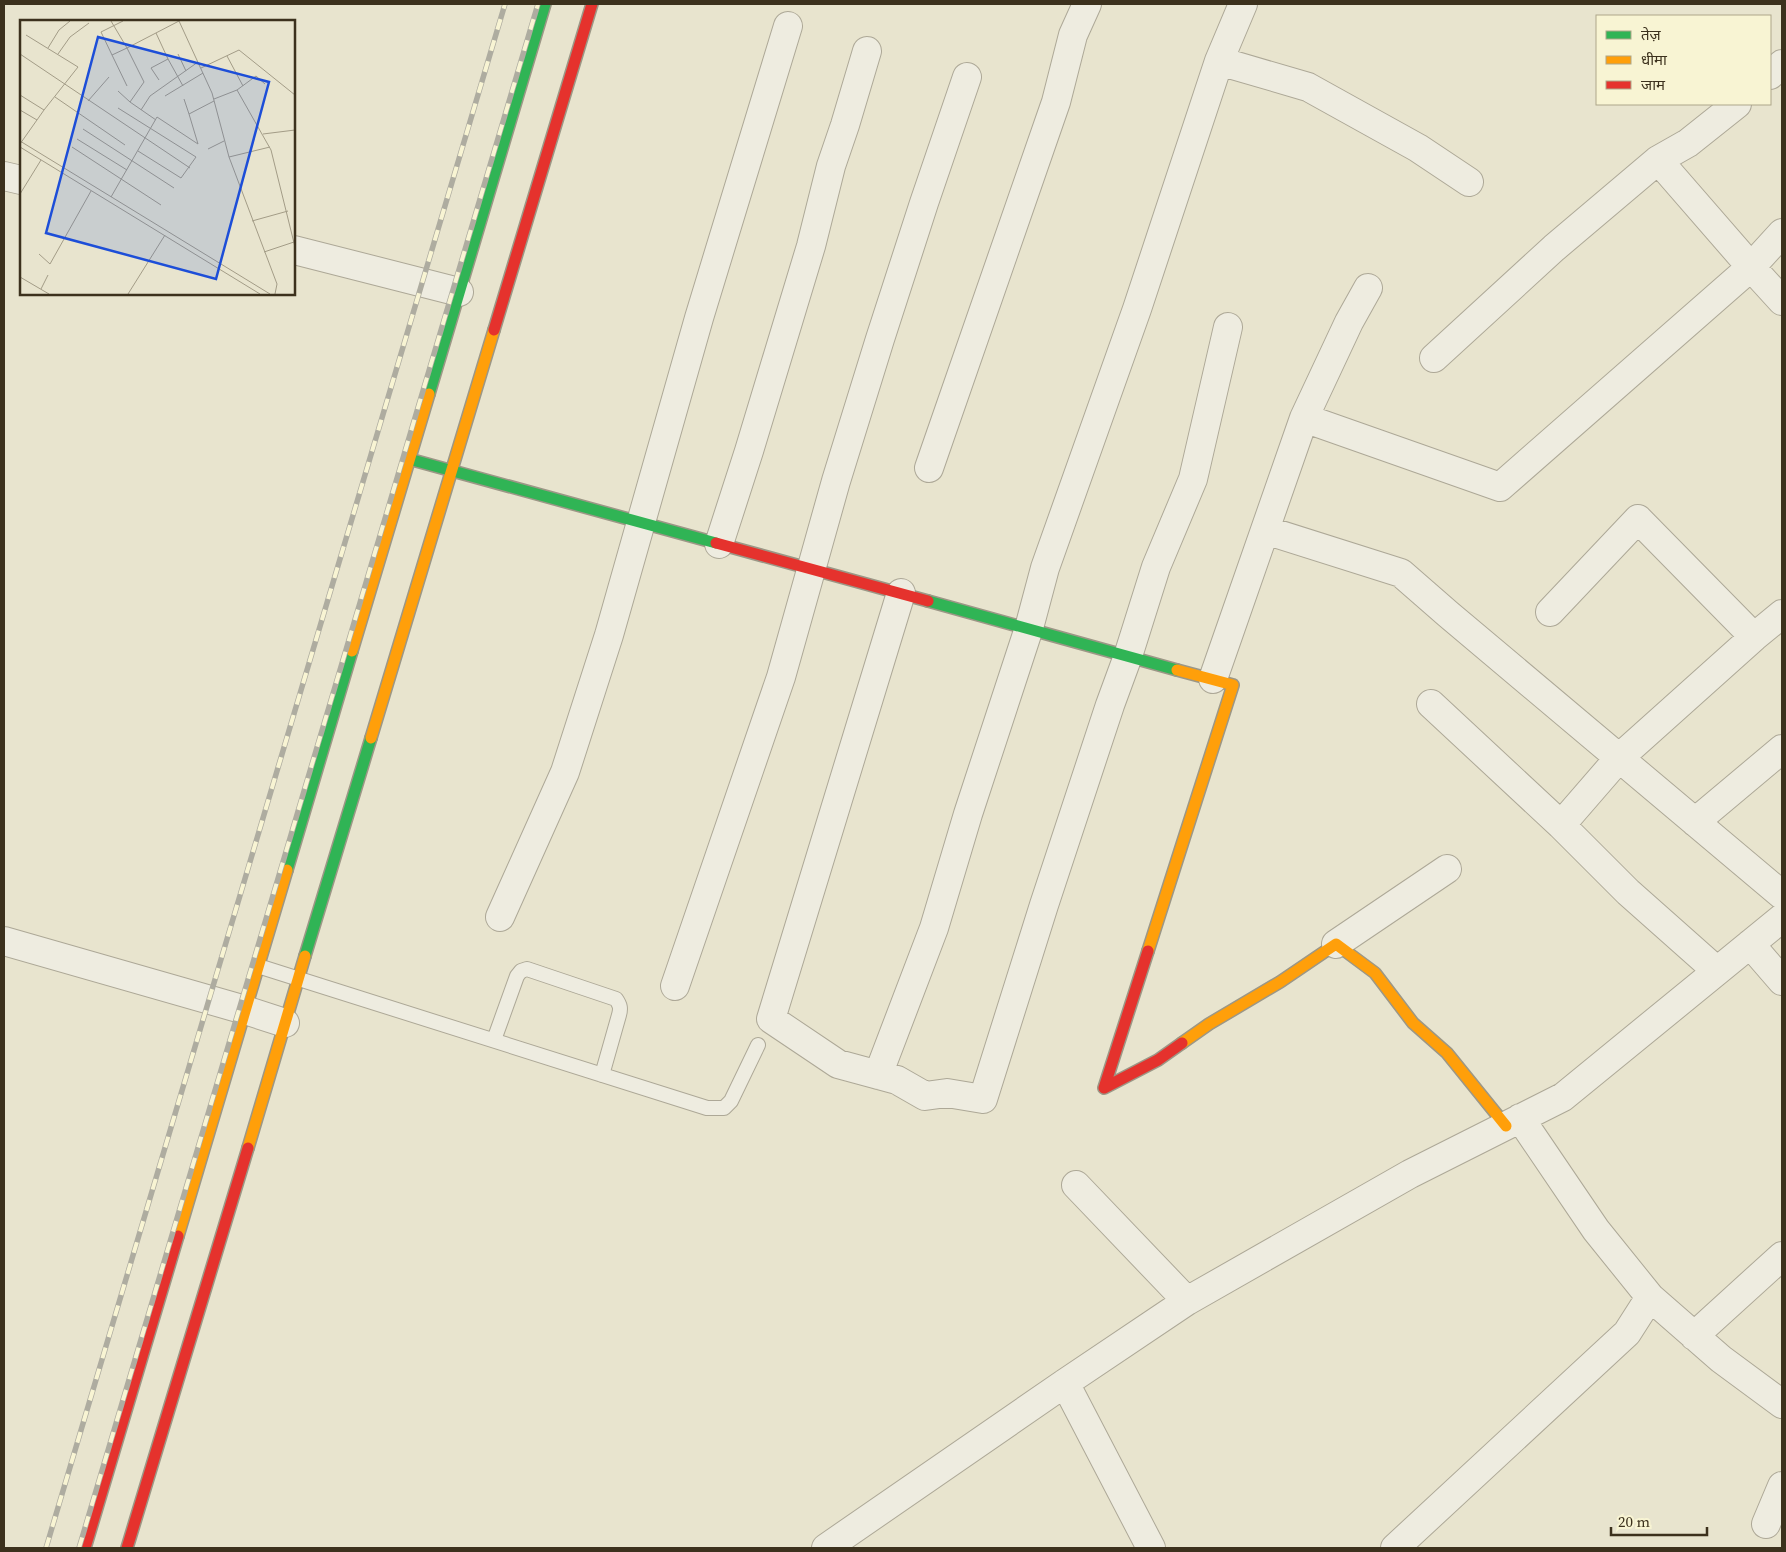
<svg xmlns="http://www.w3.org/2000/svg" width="1786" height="1552" font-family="'Source Serif 4','Noto Sans Devanagari',serif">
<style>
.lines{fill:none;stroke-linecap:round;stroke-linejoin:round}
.lane-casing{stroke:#ada897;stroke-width:16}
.street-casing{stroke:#ada897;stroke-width:30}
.fast-casing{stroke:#9c9786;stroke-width:14}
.slow-casing{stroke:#9c9786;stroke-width:14}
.jam-casing{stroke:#9c9786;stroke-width:14}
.lane{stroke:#eeece0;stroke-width:14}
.street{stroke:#eeece0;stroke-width:28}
.fast{stroke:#30b455;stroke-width:11}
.slow{stroke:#ff9f0a;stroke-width:11}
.jam{stroke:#e5322d;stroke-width:11}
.rail-casing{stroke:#aeaca0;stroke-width:5.5}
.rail{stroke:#f8f4d3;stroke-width:4;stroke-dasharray:11;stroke-linecap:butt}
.inset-road{fill:none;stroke:#a39c87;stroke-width:1}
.view{fill:#1d4ed8;fill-opacity:0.15;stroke:#1d4ed8;stroke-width:2.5}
.inset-edge{fill:none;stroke:#3c311d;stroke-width:2.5}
</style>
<rect width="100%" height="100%" fill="#e8e4ce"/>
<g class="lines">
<defs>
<path id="lane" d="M258 966 707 1108H724L731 1101 758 1045
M494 1040 517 976 521 971 527 969 616 999C620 1005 621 1008 619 1015L602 1075"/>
<path id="street" d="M1219 61 1308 87 1418 148 1469 182
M1770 75 1782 64
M1658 160 1688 143 1737 104
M4 176 21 180
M294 250 459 292
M1434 358 1554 248 1658 160 1751 267 1782 233
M1304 418 1349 322 1368 288
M929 468 1056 102 1073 35 1087 4
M1265 530 1401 573 1448 614 1782 895
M719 544 749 451 811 246 831 166 845 125 867 51
M901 593 771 1019 838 1064 897 1080 925 1096 947 1093 983 1099 1044 905 1110 705 1128 656 1156 567 1193 479 1228 327
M1550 612 1638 519 1754 637 1782 614
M1213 679 1304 418 1500 487 1751 267 1782 301
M1431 704 1561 825 1628 892 1717 971
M1695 822 1782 749
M1561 825 1619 758 1754 637
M500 917 565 772 609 635 699 318 788 26
M4 941 245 1010 285 1023
M1336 944 1447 869
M1750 944 1782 981
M675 986 781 677 836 481 880 339 924 203 967 77
M878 1075 934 928 968 814 1029 628 1045 568 1137 309 1219 61 1243 4
M1520 1118 1596 1230 1650 1297 1721 1359 1782 1404
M1076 1185 1187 1301
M1694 1336 1782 1256
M1065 1383 1151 1548
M1766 1524 1782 1486
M826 1548 1065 1383 1187 1301 1410 1174 1563 1097 1782 918
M1395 1548 1627 1333 1650 1297"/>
<path id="fast" d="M429 394 545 4
M409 459 716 543
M928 601 1177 670
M287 870 352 651
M305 956 371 738"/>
<path id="slow" d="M352 651 429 394
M371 738 494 330
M1148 951 1233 685 1177 670
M1182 1043 1209 1024 1280 982 1336 944 1375 973 1413 1023 1447 1053 1506 1126
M248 1148 305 956
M178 1236 287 870"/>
<path id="jam" d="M494 330 592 4
M716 543 928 601
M1148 951 1104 1088 1158 1060 1182 1043
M85 1548 178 1236
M127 1548 248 1148"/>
</defs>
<!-- lane casing -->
<use href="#lane" class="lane-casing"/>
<!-- street casing -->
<use href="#street" class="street-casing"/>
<!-- fast casing -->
<use href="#fast" class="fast-casing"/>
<!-- slow casing -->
<use href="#slow" class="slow-casing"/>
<!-- jam casing -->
<use href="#jam" class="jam-casing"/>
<!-- lane -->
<use href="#lane" class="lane"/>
<!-- street -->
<use href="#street" class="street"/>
<!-- fast -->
<use href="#fast" class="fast"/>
<!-- slow -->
<use href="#slow" class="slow"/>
<!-- jam -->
<use href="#jam" class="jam"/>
<defs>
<path id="rail" d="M46 1548 505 4
M79 1548 538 4"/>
</defs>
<!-- rail casing -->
<use href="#rail" class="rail-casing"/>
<!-- rail -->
<use href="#rail" class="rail"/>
</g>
<!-- overview -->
<g transform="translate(20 20)">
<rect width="275" height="275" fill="#e8e4ce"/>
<path class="inset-road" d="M91 1 107 28 92 35 107 66M159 1 192 73 209 137 257 264 255 274M136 13 148 39 131 48 139 60M6 15 58 47 24 90M28 28 39 10 50 1M0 34 170 148M38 34 50 17 69 3M158 34 166 51M92 35 81 12 103 1M207 36 223 66M148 39 163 66M181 48 219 30 275 75M217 70 251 130 275 227M98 71 110 82M0 75 24 90 0 124M145 76 183 53M35 77 105 125M164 79 169 94M194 79 217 70 236 56 245 64M68 81 89 57M98 88 176 137 161 158 118 131M0 90 17 100M121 90 130 76 178 42M136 100 110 82 124 62 107 28 159 1M63 109 154 168M243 114 275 110M57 119 107 150M0 121 250 274M0 127 240 274M52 127 141 185M188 129 204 121M209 137 250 127M0 174 21 140M91 177 137 97 178 124 169 94 194 81M232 201 268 191M244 232 274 222M19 234 30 244 71 171M0 257 29 274M21 269 28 255M108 274 145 215"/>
<path class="view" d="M78 17 249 62 196 259 26 213Z"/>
<rect width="275" height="275" class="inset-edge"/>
</g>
<!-- border -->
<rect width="1786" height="1552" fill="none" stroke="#3c311d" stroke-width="10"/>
<!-- legend -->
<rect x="1596" y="15" width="175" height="90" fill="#f8f4d3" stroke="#ada68a"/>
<rect x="1606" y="31" width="25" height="8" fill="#30b455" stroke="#ada68a"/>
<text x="1641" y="40" font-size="15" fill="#3c311d">तेज़</text>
<rect x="1606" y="56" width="25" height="8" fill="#ff9f0a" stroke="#ada68a"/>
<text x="1641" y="65" font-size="15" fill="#3c311d">धीमा</text>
<rect x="1606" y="81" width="25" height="8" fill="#e5322d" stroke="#ada68a"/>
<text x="1641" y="90" font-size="15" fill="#3c311d">जाम</text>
<!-- scale -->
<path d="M1611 1527v8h96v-8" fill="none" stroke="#3c311d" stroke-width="2.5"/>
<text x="1618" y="1527" font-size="15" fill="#3c311d" stroke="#f8f4d3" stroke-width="4" paint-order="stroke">20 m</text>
</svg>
